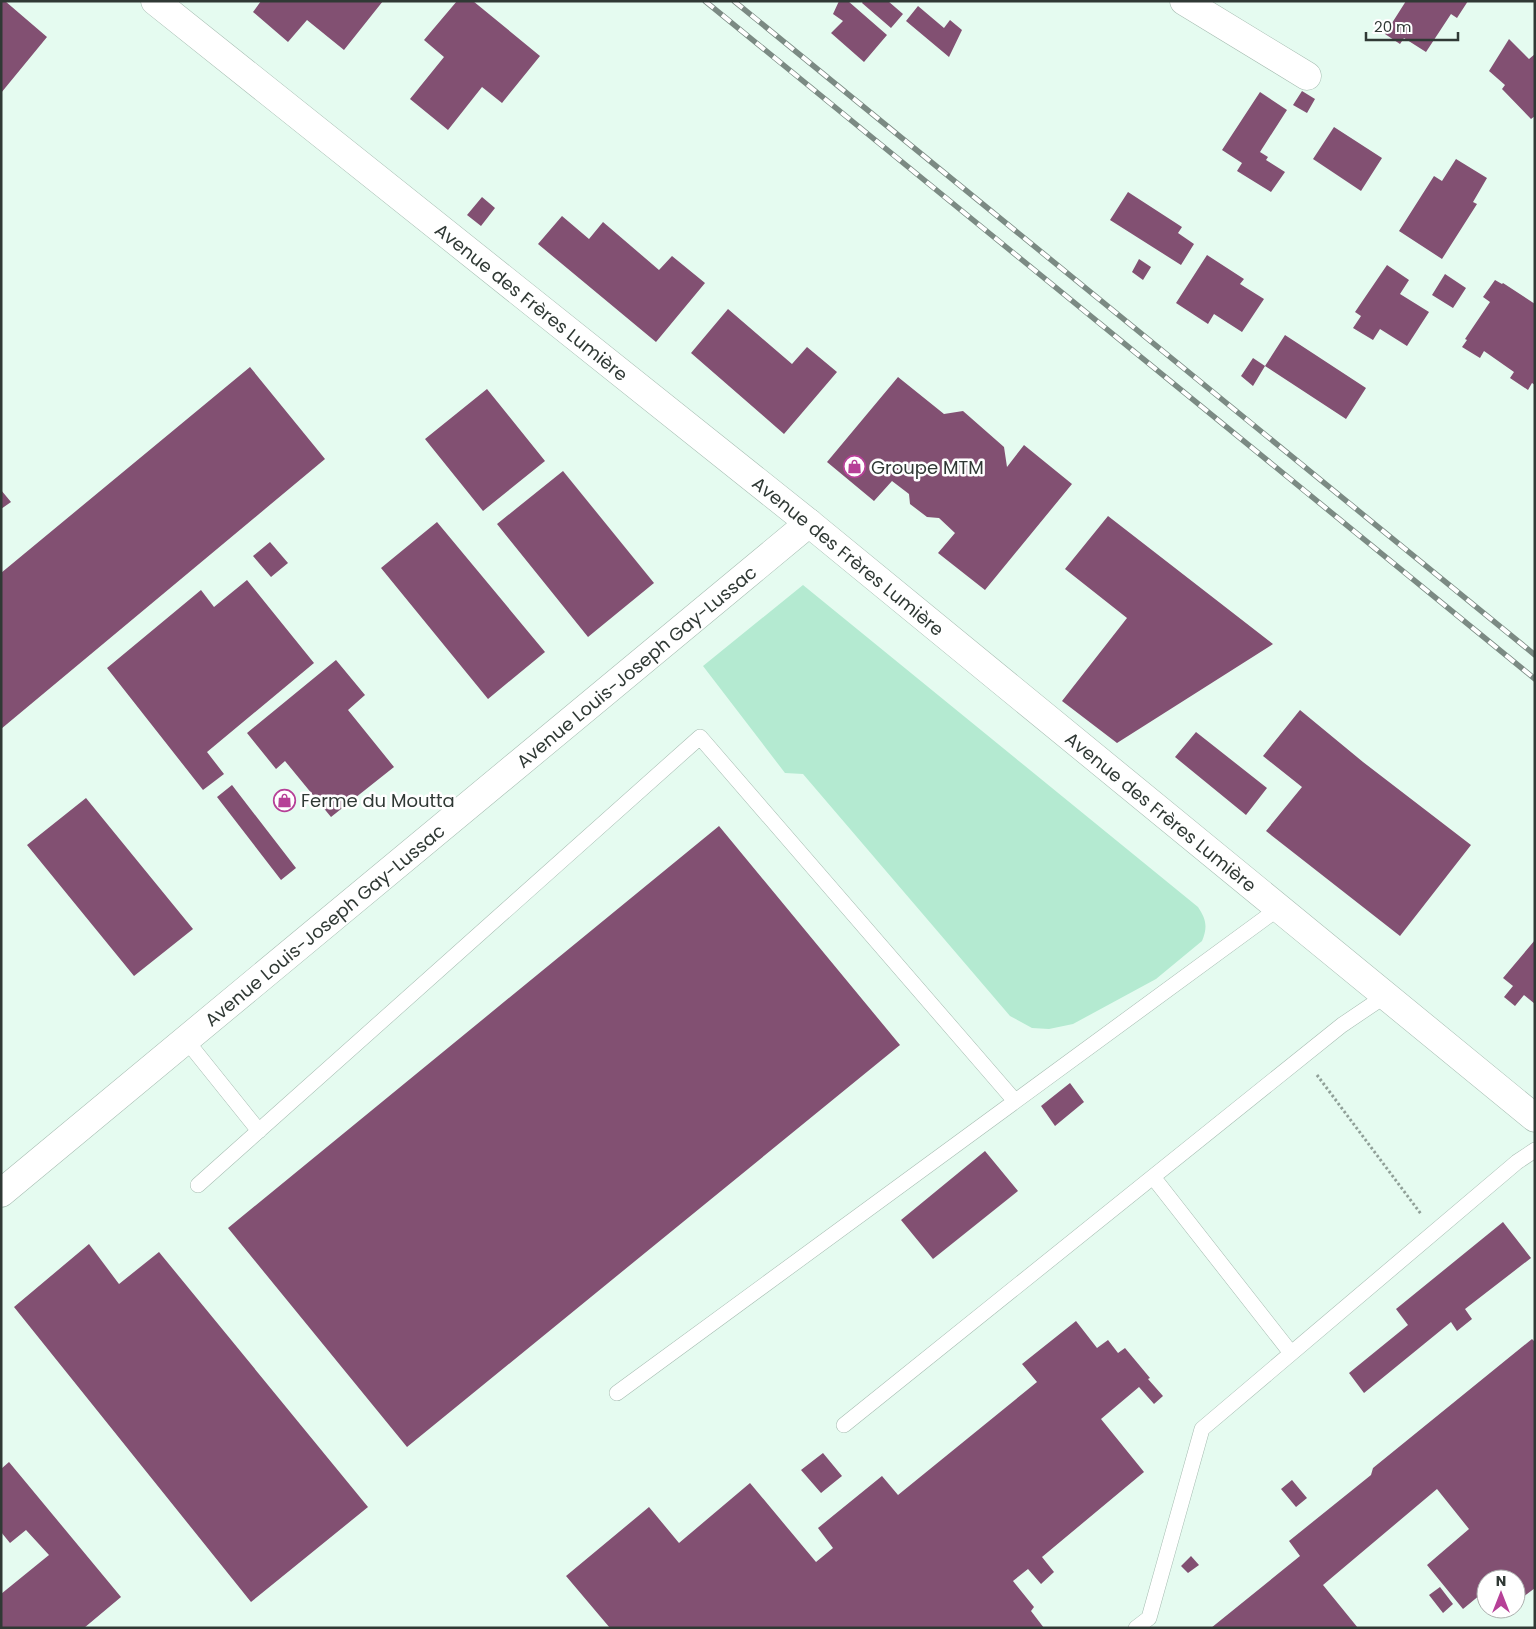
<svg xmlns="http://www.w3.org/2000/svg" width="1536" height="1629" font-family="Poppins,sans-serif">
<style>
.green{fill:#b4ead1}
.building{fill:#825072}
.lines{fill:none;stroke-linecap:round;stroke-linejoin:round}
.lane-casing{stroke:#a6bcb1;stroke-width:16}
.street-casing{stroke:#a6bcb1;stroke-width:29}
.path{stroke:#90a098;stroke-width:3;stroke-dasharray:2.5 2.5;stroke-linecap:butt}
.lane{stroke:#fff;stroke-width:15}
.street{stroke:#fff;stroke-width:28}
.rail-casing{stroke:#7b8a83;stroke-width:5.5}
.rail{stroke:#fff;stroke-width:4;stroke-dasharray:11;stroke-linecap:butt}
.labels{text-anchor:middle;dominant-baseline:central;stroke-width:5;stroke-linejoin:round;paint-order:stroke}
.street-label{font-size:18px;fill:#303935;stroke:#fff}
.poi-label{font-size:18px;fill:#303935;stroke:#fff;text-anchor:start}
</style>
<rect width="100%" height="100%" fill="#e5fbf0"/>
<!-- green -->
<path class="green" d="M803 585 1198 907C1206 919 1208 927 1202 941L1156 979 1073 1024 1049 1029 1032 1028 1010 1016 803 774 785 773 703 666Z"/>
<!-- building -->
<path class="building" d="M1 1H5L47 37 1 93Z
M261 1H383L344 50 307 20 288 42 253 12Z
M457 1H473L540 56 502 103 482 87 448 130 410 99 444 57 424 40Z
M839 1H848L887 35 864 62 831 33 843 21 833 14Z
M863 1H888L903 14 891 28 862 3Z
M1406 1H1468L1457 18 1451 14 1426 52 1404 38 1400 44 1385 34Z
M918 6 944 28 950 20 962 30 949 57 906 21Z
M1509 39 1529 59 1535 54V116L1531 119 1502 89 1505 85 1489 71Z
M1302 91 1315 99 1307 113 1293 105Z
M1260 92 1287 110 1260 152 1268 157 1266 160 1285 172 1271 192 1237 171 1242 163 1222 150Z
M1334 127 1382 158 1361 191 1313 159Z
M1456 159 1487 178 1473 202 1477 204 1442 259 1399 231 1434 176 1442 181Z
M1128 192 1182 227 1178 233 1194 244 1181 265 1110 220Z
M482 197 495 208 481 226 467 215Z
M562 216 589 239 603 222 659 270 672 256 705 283 656 342 538 244Z
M1207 255 1244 279 1240 284 1264 299 1242 332 1214 314 1208 324 1176 303Z
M1139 259 1151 267 1143 280 1132 272Z
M1387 265 1409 280 1400 294 1429 312 1407 346 1380 329 1373 340 1353 328 1361 316 1355 312Z
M1445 274 1466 288 1453 308 1432 295Z
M1495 280 1502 284 1503 283 1535 304V385L1532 383 1528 390 1510 378 1514 372 1484 351 1480 358 1462 347 1467 340 1465 339 1490 302 1483 297Z
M728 309 792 364 807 347 837 372 784 434 691 353Z
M1285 335 1366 388 1346 419 1265 366 1253 386 1241 376 1253 358 1265 366Z
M250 367 325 459 1 729V573Z
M898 377 944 414 963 411 1004 447 1007 467 1024 445 1072 484 985 590 938 553 955 533 939 518 927 517 910 504 909 494 892 481 874 501 827 462Z
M487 389 545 461 483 511 425 439Z
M563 471 654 583 588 637 497 524Z
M1 490 11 502 1 509Z
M1108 516 1273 644 1117 743 1062 701 1127 618 1065 569Z
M437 522 545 652 488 699 381 568Z
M270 542 288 563 271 577 253 556Z
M247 580 314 663 207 752 224 774 203 790 107 668 201 590 214 607Z
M336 660 365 695 348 710 394 767 331 817 285 761 276 769 247 733Z
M1300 710 1363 762 1471 845 1400 936 1266 831 1302 787 1263 756Z
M1196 732 1267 788 1246 815 1175 757Z
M232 785 296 868 281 880 217 797Z
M86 798 193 929 134 976 27 845Z
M719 826 900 1045 407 1447 228 1228Z
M1535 940V1004L1524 995 1515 1006 1504 997 1513 986 1503 978Z
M1070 1083 1084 1102 1055 1126 1041 1106Z
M985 1151 1018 1191 933 1259 901 1220Z
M1503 1222 1531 1258 1465 1309 1472 1319 1457 1331 1451 1322 1364 1393 1349 1373 1408 1325 1396 1309Z
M89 1244 119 1284 159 1252 368 1507 251 1602 14 1307Z
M1076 1321 1097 1348 1108 1340 1118 1353 1125 1348 1150 1378 1148 1379 1163 1396 1154 1404 1139 1387 1101 1419 1144 1472 1042 1557 1054 1572 1041 1584 1028 1569 1013 1581 1034 1607 1031 1611 1044 1628H610L566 1576 649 1507 679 1543 750 1483 816 1562 833 1548 818 1528 882 1476 898 1495 1037 1382 1022 1364Z
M1532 1339 1535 1342V1588L1523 1597 1516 1588V1579H1509L1505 1575 1500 1579H1486V1590L1463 1609 1427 1565 1469 1529 1437 1489 1323 1585 1358 1628H1211L1300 1556 1289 1541 1371 1475 1373 1468Z
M823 1453 842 1476 821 1493 801 1470Z
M9 1462 121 1597 84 1628H1V1594L49 1555 26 1530 10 1543 1 1532V1469Z
M1292 1480 1307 1498 1296 1507 1281 1489Z
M1191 1556 1199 1565 1188 1573 1181 1566Z
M1440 1587 1453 1604 1443 1613 1429 1595Z"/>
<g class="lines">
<defs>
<path id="lane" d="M186 1040 259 1131
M1153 1177 1291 1353
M198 1185 700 737 1015 1101
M617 1393 1279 908
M844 1425 1342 1025 1385 996
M1136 1628 1149 1618 1202 1429 1517 1162 1535 1150"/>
<g id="street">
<path id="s1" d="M155 1 809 523 1535 1118"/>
<path d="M1184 1 1307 76"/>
<path id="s2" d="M1 1193 809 523"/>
</g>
</defs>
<!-- lane casing -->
<use href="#lane" class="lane-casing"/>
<!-- street casing -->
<use href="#street" class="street-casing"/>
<!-- path -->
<path class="path" d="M1317 1075 1421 1214"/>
<!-- lane -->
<use href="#lane" class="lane"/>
<!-- street -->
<use href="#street" class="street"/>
<defs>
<path id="rail" d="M705 1 1535 679
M734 1 1535 655"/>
</defs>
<!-- rail casing -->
<use href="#rail" class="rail-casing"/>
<!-- rail -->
<use href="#rail" class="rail"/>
</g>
<!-- icons -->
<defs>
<symbol id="shop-ring" viewBox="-11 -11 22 22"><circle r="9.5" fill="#fff" stroke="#b64097" stroke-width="1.5"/><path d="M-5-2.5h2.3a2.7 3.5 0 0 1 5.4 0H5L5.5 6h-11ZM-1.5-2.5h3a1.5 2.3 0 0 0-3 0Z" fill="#b64097"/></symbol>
</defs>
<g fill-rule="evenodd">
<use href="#shop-ring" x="842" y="454" width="25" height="25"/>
<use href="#shop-ring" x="272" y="788" width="25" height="25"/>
</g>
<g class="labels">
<!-- street labels -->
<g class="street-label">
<text stroke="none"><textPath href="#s1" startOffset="482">Avenue des Frères Lumière</textPath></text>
<text stroke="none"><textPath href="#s1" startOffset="888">Avenue des Frères Lumière</textPath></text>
<text stroke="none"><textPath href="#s2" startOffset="825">Avenue Louis-Joseph Gay-Lussac</textPath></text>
<text stroke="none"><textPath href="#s1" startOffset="1292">Avenue des Frères Lumière</textPath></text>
<text stroke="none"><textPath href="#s2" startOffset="420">Avenue Louis-Joseph Gay-Lussac</textPath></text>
</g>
<!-- poi labels -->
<g class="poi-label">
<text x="871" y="467">Groupe MTM</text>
<text x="301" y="800">Ferme du Moutta</text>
</g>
</g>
<!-- border -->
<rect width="1536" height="1629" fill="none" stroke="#303935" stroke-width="5"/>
<!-- north arrow -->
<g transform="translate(1501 1594)"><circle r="24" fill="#ffffff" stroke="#acb0ae"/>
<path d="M0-4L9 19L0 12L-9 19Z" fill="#b64097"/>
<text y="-8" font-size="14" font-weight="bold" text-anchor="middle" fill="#303935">N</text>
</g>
<!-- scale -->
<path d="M1366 32v8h92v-8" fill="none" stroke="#303935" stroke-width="2.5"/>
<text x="1374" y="32" font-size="15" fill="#303935" stroke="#ffffff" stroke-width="4" paint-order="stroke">20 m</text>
</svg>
